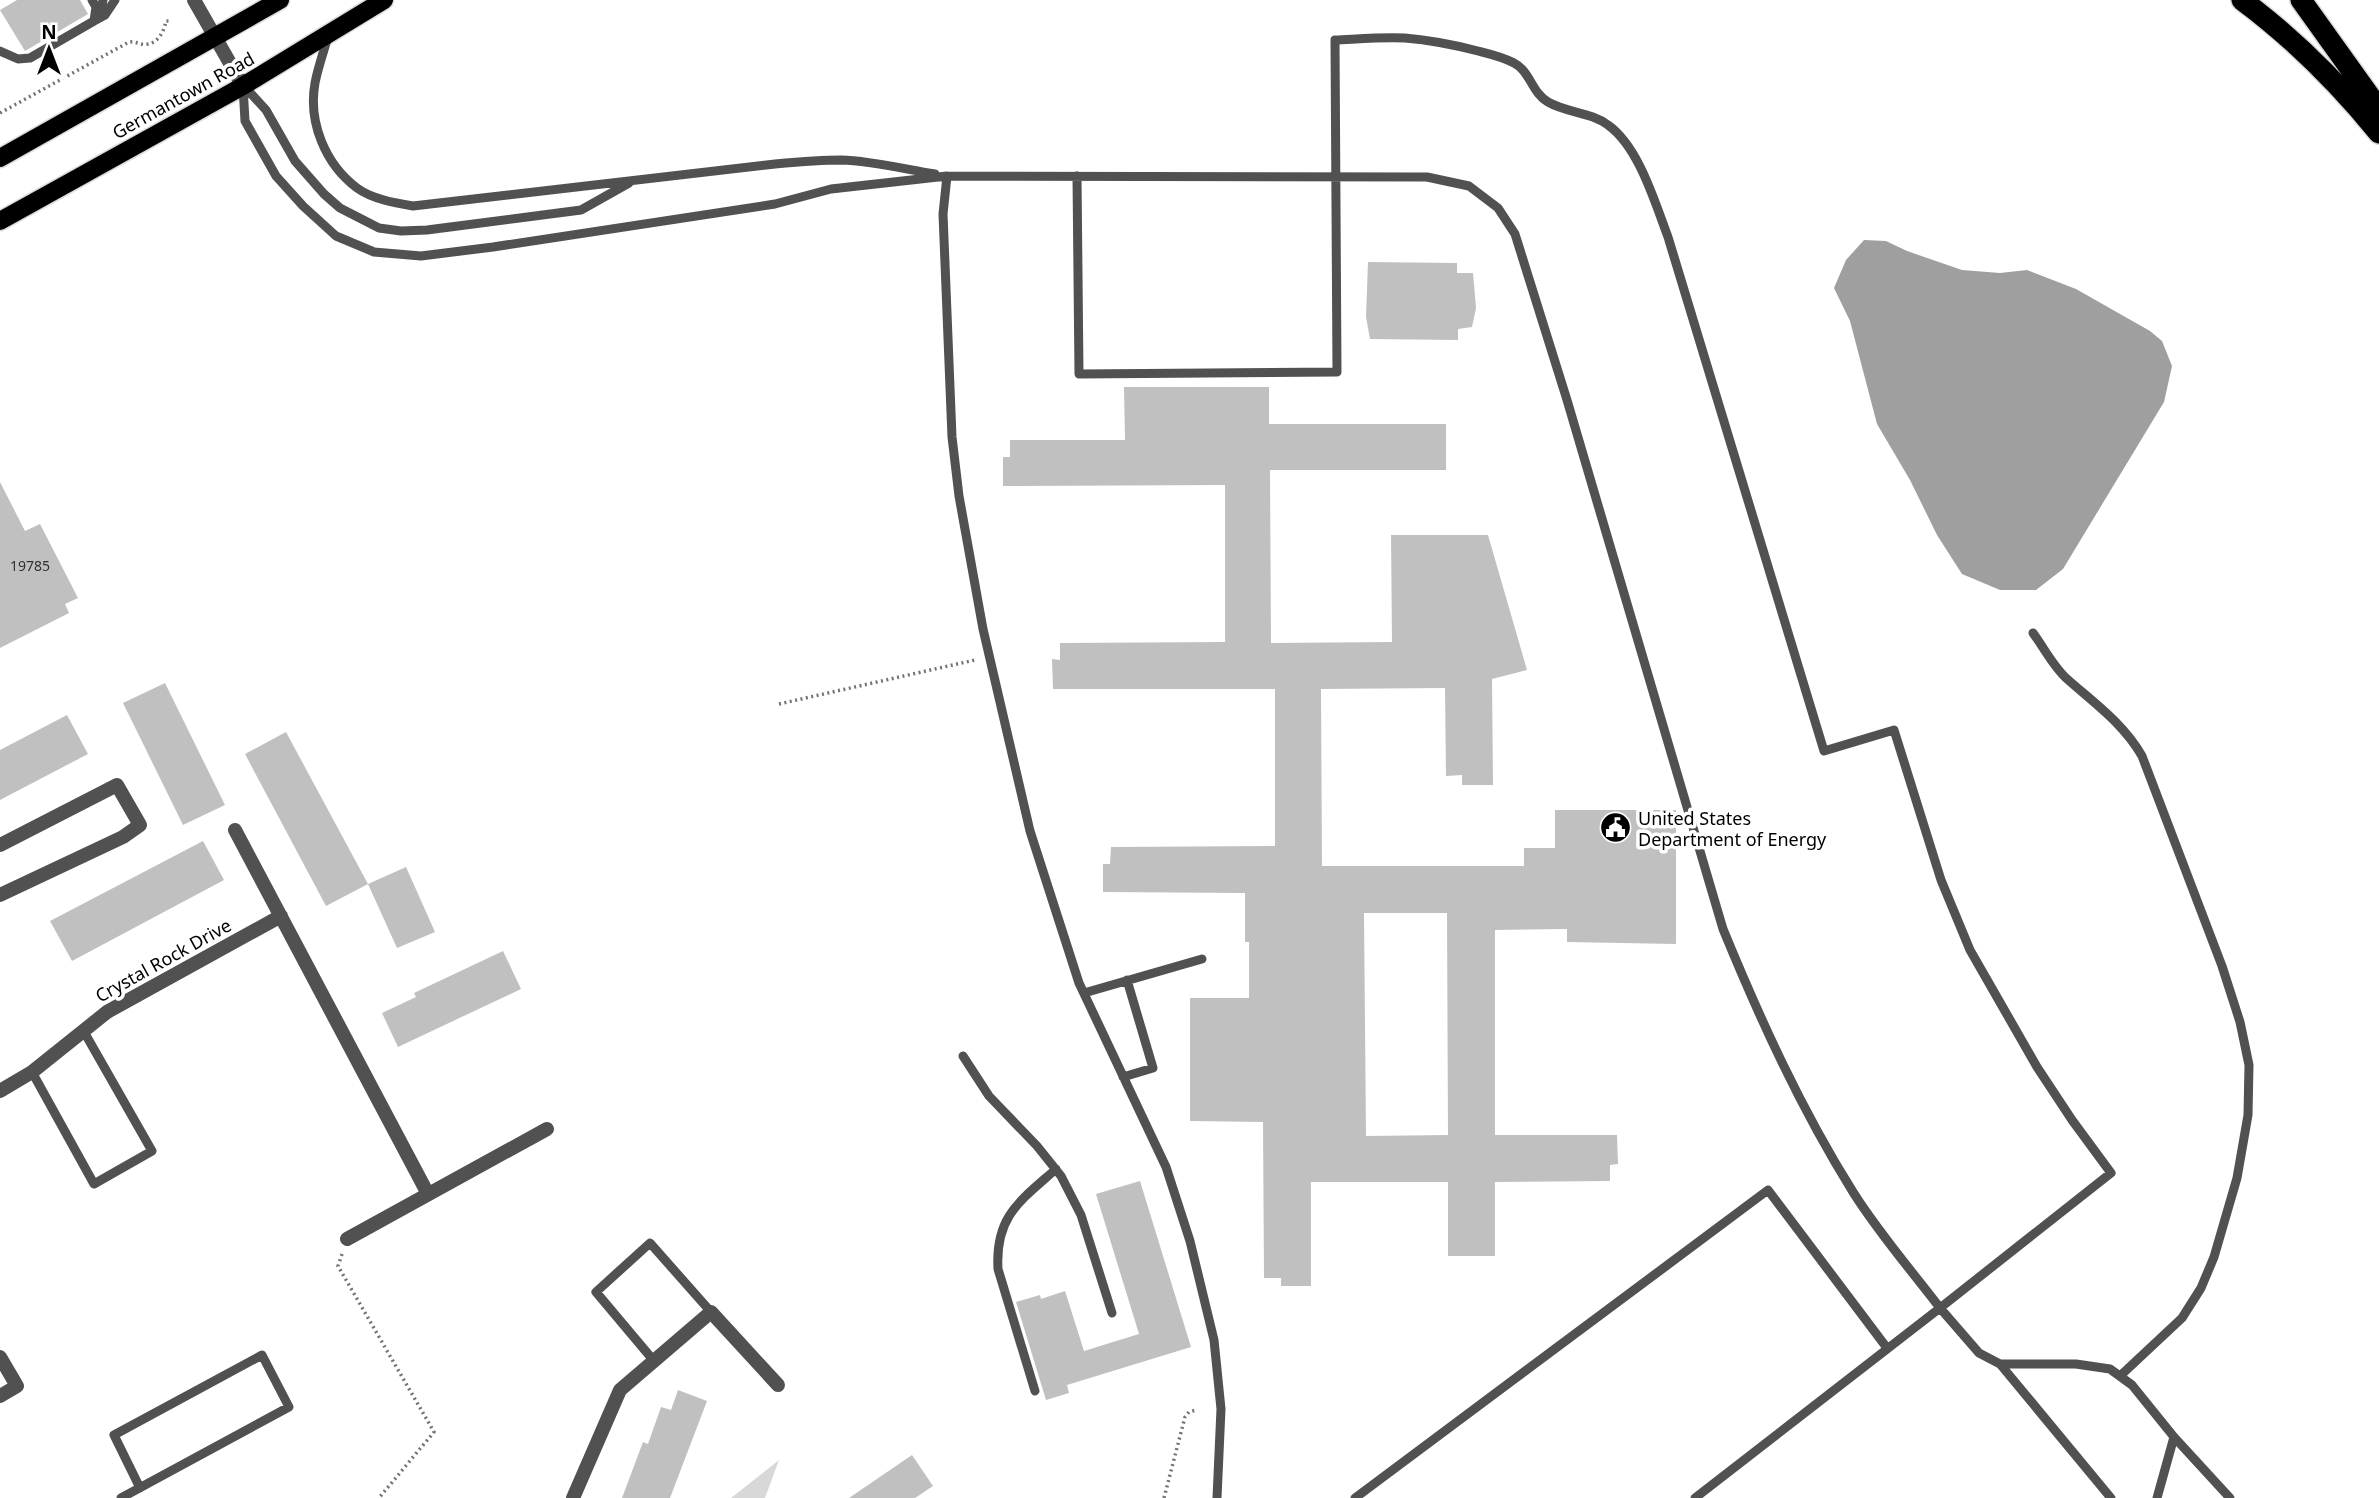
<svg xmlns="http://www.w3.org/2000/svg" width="2379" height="1498" font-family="'Noto Sans',sans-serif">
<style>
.green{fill:#d8d8d8}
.water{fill:#9f9f9f}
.building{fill:#c0c0c0;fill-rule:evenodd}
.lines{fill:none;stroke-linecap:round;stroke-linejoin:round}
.primary-casing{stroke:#dbdbdb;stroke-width:21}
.motorway-casing{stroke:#dbdbdb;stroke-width:24}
.path{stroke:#737373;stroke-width:3.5;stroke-dasharray:2 3.5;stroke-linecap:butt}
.service{stroke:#515151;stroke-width:9}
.minor{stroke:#515151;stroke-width:14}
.tertiary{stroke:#515151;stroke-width:14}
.primary{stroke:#000;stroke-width:18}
.motorway{stroke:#000;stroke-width:21}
.labels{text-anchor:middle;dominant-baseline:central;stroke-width:7;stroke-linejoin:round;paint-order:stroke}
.number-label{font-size:14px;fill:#303030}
.street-label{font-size:18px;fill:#000;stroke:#fff}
.poi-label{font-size:18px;fill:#000;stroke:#fff;text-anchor:start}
</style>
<rect width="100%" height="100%" fill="#fff"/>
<!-- green -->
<path class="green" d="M779 1460 765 1498H731Z"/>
<!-- water -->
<path class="water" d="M1864 240 1886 241 1907 251 1962 270 2000 273 2027 270 2076 289 2150 331 2162 341 2172 366 2164 402 2063 569 2036 590H2000L1962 574 1937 535 1910 480 1877 424 1850 321 1834 288 1846 260Z"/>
<!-- building -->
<path class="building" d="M17 0H80L88 14 25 51 0 10Z
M1368 262 1457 263V273H1473L1476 308 1472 327 1458 329V340L1370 339 1366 317Z
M1124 387H1269V424H1446V470H1270L1271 643 1392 642 1391 535H1488L1527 670 1492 679 1493 785H1462V775L1446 776 1445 688 1321 689 1322 866H1524V848H1555V810H1676V944L1567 942V929L1495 930V1135H1617L1618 1164 1610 1165V1181L1495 1182V1256H1448V1182H1311V1286H1281V1278H1264L1263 1122 1190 1121V998H1249V942H1245V893L1103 892V864H1110L1111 847 1275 846V689H1053L1052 659 1060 660V643L1225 642V485L1003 486V457H1010V440H1125ZM1364 913H1447L1448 1135 1366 1136Z
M0 482 25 531 40 524 78 598 65 604 69 613 0 648Z
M165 683 225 805 183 825 123 703Z
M67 715 88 754 0 800V750Z
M286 732 368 884 326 906 245 754Z
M203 841 224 880 72 961 50 921Z
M406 867 435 932 397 948 368 884Z
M503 951 521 989 398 1047 382 1013 416 997 414 993Z
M1140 1181 1191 1347 1067 1385 1069 1393 1046 1400 1016 1302 1040 1295 1041 1299 1065 1291 1084 1351 1139 1334 1096 1194Z
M678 1390 707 1401 670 1498H622L643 1442 648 1444 661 1407 671 1410Z
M912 1455 933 1486 915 1498H849Z"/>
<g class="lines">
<defs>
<path id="primary" d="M0 158 280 0
M0 221 243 86 384 0"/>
<path id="motorway" d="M2242 0C2293 38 2339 84 2379 133
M2301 0 2379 109"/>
</defs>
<!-- primary casing -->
<use href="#primary" class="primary-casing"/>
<!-- motorway casing -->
<use href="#motorway" class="motorway-casing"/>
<!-- path -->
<path class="path" d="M0 113 129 42C136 41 142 46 148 44 159 42 164 31 166 21H171
M779 704 975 660
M342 1254 338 1266 434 1432 379 1498
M1164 1498 1185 1417 1189 1412 1196 1410"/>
<!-- service -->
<path class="service" d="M97 17 101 11 103 0
M94 21 105 15 115 0
M328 36C324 51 318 67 315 83 308 122 325 164 357 188 372 199 395 203 413 206L775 164C797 162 819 160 841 160 873 161 904 169 935 174
M0 51 18 59 30 58 94 21 96 7 92 0
M243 86 245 121 276 176 303 206 336 236 374 252 421 256 493 247 775 204 831 189 947 176 1427 177 1469 186 1498 208 1515 234 1567 400 1723 929C1760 1019 1801 1109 1853 1192 1878 1232 1911 1270 1940 1308L1695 1498
M244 86 266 110 295 161 324 194 340 208 379 228 401 231 427 230 581 210 629 183
M947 176 943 214 952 437 959 496 983 629 1030 831 1079 983 1166 1167 1190 1241 1214 1340 1221 1409 1217 1498
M1077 176 1079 374 1337 372 1335 40C1358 39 1382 37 1405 38 1429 40 1455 45 1478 51 1490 54 1503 57 1514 63 1530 71 1532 93 1548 102 1567 113 1591 112 1608 125 1639 147 1655 203 1668 237L1824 751 1894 730 1941 880 1970 950 2037 1067 2072 1120 2111 1173 1940 1308 1979 1353 2000 1364 2111 1498
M2033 633C2044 648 2053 666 2066 678 2094 703 2123 723 2142 756L2222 966 2240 1022 2249 1065 2248 1115 2237 1178 2214 1257 2201 1288 2182 1318 2120 1376
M1084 993 1202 959
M963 1056 989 1096 1037 1146 1061 1176 1081 1215 1112 1313
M32 1072 94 1184 152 1151 83 1030
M1123 1077 1153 1068 1127 980
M654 1361 596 1292 650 1243 711 1312
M2000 1364H2076L2110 1369 2132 1385 2174 1437 2230 1498
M1035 1391 998 1269C995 1216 1020 1201 1056 1169
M121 1498 289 1407 262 1355 114 1435 140 1488
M1355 1498 1768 1190 1887 1348
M2157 1498 2174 1437"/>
<!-- minor -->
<path class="minor" d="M235 830 428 1194
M0 845 117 785 140 825 123 837 0 895
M0 1091 32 1072 107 1012 281 916
M347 1239 547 1129
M0 1357 17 1386 0 1396
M573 1498 620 1390 711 1312 778 1385"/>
<!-- tertiary -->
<path class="tertiary" d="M194 0 243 86"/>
<!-- primary -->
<use href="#primary" class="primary"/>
<!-- motorway -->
<use href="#motorway" class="motorway"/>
</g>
<!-- icons -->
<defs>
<symbol id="civic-disc" viewBox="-11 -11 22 22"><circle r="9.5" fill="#000" stroke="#fff"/><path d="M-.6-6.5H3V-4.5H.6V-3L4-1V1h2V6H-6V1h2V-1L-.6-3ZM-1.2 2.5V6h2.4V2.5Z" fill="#fff"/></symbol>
</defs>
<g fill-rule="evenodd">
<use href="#civic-disc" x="1598" y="810" width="35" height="35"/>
</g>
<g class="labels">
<!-- number labels -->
<g class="number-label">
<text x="30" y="565">19785</text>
</g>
<!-- street labels -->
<g class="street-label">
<text transform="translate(183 95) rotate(-29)">Germantown Road</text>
<text transform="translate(163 960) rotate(-29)">Crystal Rock Drive</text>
</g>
<!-- poi labels -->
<g class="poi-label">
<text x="1638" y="818">United States<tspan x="1638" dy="21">Department of Energy</tspan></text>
</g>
</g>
<!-- north arrow -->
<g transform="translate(49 49)" stroke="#ffffff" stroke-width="5" paint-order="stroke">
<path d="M0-5L12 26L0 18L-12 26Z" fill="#000000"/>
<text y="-10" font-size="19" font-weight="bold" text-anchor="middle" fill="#000000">N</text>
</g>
</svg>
